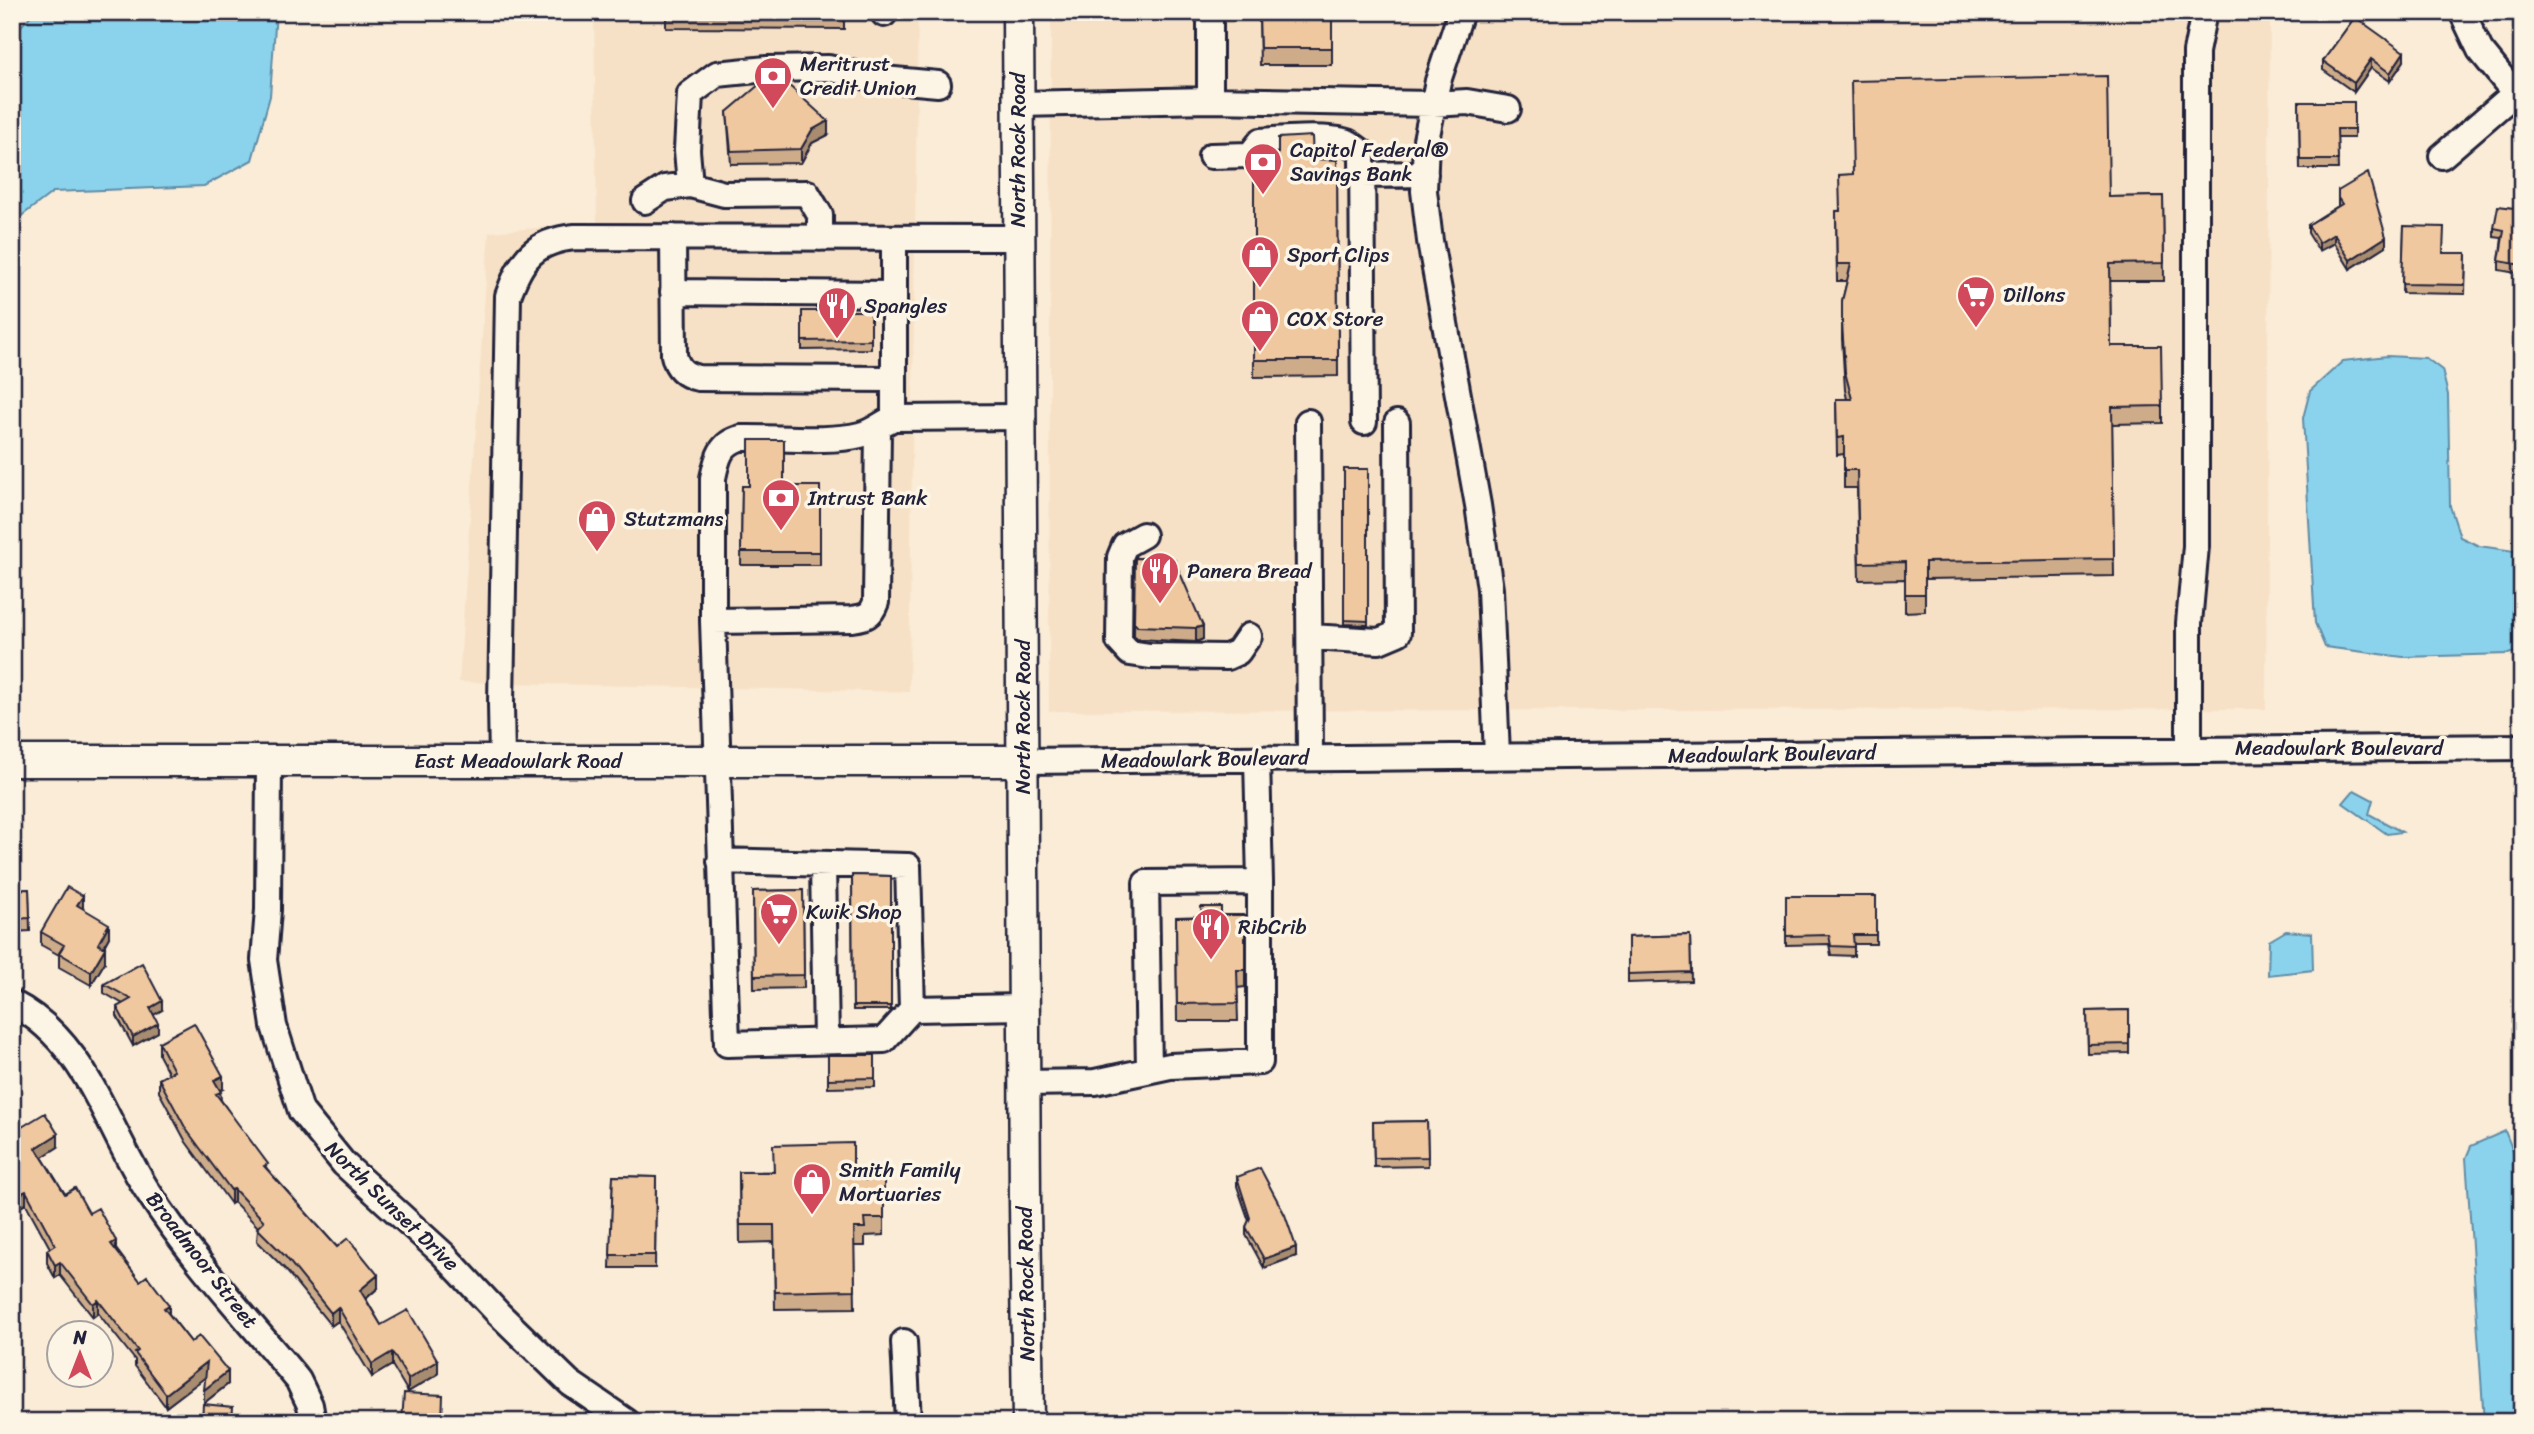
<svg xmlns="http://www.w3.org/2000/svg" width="2534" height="1434" font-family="Sriracha,sans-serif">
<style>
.built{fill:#f7e1c6}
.water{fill:#8bd3ed;stroke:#618ca6;stroke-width:2}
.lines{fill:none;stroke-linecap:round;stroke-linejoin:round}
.minor-casing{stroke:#22223b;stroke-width:30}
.major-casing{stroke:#22223b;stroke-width:35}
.minor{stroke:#fcf5e5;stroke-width:24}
.major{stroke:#fcf5e5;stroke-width:30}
.wall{fill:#ceac8a;stroke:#22223b;stroke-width:2}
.shaded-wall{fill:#a88c70;stroke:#22223b;stroke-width:2}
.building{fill:#f0c8a0;stroke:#22223b;stroke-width:2}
.labels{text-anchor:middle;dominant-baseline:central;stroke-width:7;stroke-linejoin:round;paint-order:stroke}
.poi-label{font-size:21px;fill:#22223b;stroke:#fcf5e5;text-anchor:start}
.street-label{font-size:21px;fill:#22223b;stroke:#fcf5e5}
</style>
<rect width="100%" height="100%" fill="#faecd7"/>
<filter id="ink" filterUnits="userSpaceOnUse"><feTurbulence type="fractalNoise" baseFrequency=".0143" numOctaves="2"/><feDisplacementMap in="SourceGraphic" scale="14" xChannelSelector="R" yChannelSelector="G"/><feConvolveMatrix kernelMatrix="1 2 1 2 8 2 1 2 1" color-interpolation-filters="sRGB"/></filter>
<g filter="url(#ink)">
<!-- built -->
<path class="built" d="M594 12H918L909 692 459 682 489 232 597 223Z
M1051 12H2270L2266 709 1049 711Z"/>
<!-- water -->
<path class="water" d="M34 12H276L270 96 252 160 204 186 53 192 12 223V36Z
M2387 356 2426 358 2442 370 2448 395 2450 506 2460 537 2479 546 2522 552V650L2508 654 2403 657 2325 647 2315 623 2303 418 2310 391 2343 361Z
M2354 790 2373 800 2369 814 2402 832 2387 834 2343 803Z
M2286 931 2312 933 2313 970 2268 975 2269 941Z
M2505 1131 2522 1174V1422H2484L2466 1158 2471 1146Z"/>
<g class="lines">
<defs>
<path id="minor" d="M884 12V14
M1210 12V100
M1461 12 1438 81 1426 140 1424 191 1430 241 1478 505 1490 589 1497 756
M2462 12 2480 50 2522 102
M1018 104 1210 100 1433 104 1467 102 1508 109
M1211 156 1250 155 1261 141C1282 139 1328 135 1347 142 1352 144 1357 149 1362 152L1364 422
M2442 156 2514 94
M1362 175 1425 174
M645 201 665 188 690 185
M673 237 674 355C677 369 685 375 698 378L894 379
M820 238V215L807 193 724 194 690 185 687 150 690 94 717 74 767 69 828 68 872 78 938 84
M673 292 894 294
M894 418V238
M1308 422 1310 758
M878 429 876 602C871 616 866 617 852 619L713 621 727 1044 884 1040 912 1009 1024 1007
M1143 535 1125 545 1120 557 1119 641 1130 653 1150 656 1227 657 1238 652 1249 636
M713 621V478C717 459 720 443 741 438 775 437 828 443 860 435 873 432 882 423 894 418L1020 417
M1310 637 1379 641 1398 633 1397 423
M2189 749V623L2196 546V52L2204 12
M1257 759 1260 882
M269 761 268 910 264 960 274 1026 301 1111 344 1164 443 1254 498 1313 570 1383 627 1422
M502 761 501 704 508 296C521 259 534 241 575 237L1019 238
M1023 761 2522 747
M720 861 908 866 912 1009
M823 864 826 1041
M12 1003C87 1041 106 1128 149 1193 192 1260 248 1319 298 1380L310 1405 313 1422
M1024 1083 1095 1082 1170 1066 1260 1062V882L1146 883 1149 1070
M904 1342 908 1422"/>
<path id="major" d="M1018 12 1025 1203 1028 1422
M12 761H1023"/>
</defs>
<!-- minor casing -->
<use href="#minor" class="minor-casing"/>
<!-- major casing -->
<use href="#major" class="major-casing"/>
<!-- minor -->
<use href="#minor" class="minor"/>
<!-- major -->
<use href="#major" class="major"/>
</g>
<!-- wall -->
<path class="wall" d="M666 12H844V29L666 28Z
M1259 12H1332V65H1260Z
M2355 17 2404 61 2390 81 2371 68 2354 92 2323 70V61Z
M2299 102H2354V138H2337L2338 169H2300Z
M727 112 828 135 812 143 801 163 731 164Z
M1254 158 1337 160 1338 376 1254 377Z
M2338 191 2386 246 2350 269 2334 243 2319 251 2308 233V225L2338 206Z
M2163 196 2164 281H2110L2111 346 2162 406V423L2112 424 2114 576 1925 579V611L1905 612V579L1859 580 1857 488H1844V454L1837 455 1836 399H1847L1845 390 1842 339V301L1847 281H1837L1836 211 2109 197Z
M2522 209V274L2499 270V261L2502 238 2494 237V228Z
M2404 226 2443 253H2466L2465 294 2402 293Z
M802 311H871V349L802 350Z
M2522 413V447L2515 448V439Z
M1344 469H1368V625L1344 624Z
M2522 477V521H2519Z
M742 486H820V565H741Z
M1135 558 1174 559 1203 639 1196 642 1137 639 1134 635Z
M12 874V890L29 889 30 931 12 932Z
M852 875 891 876V1010H853Z
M803 890 804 988 754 989 753 891Z
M1786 896H1876V944H1854V956L1831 955 1829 944 1786 945Z
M83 909 109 937 103 948 105 962 91 985 59 967V955L41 945V932Z
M1245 915V987L1237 988 1238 1021H1177L1176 917Z
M1690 935 1691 981 1628 983V937Z
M104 984 162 1010 153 1015 158 1032 133 1046 117 1016V1007L123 1004 104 993Z
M2129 1010V1053L2088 1054 2087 1011Z
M159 1042 223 1089 220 1090 221 1100 268 1170 337 1247 378 1288 366 1299 381 1325 438 1374 408 1392 392 1365 372 1377 338 1321 331 1326 285 1269 257 1241 258 1227 234 1202 231 1204 186 1142 159 1092V1079L169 1074 159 1055Z
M828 1055H875V1087L828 1088Z
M1427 1121 1428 1166 1374 1167 1373 1122Z
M12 1133 58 1147 42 1157 65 1194 89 1213 140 1281 169 1314 191 1342 228 1384 204 1403 206 1376 166 1407 135 1366V1360L98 1313 93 1317 60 1275 55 1278 47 1263V1250L50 1248 26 1204 20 1207 12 1194Z
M853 1171 864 1180 884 1179V1235L865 1236V1246H854L855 1308 775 1309 774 1242 740 1243 739 1172Z
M613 1176 656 1177 655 1268H610Z
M1237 1177 1296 1256 1264 1268 1246 1235V1227L1249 1221 1237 1186Z"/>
<!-- shaded-wall -->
<path class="shaded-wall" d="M2404 52V61L2390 81V73Z
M2371 59V68L2354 92V83Z
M828 121V135L812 143 801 163V149L812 130Z
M2334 234V243L2319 251V243Z
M2386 237V246L2350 269V260Z
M1203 626V639L1196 642V628Z
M83 896V910L77 905Z
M109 924V937L98 957V944Z
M105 948V962L91 985V972Z
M162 1001V1010L150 1017V1008Z
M158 1023V1032L133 1046V1037Z
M223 1076V1089L214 1093V1080Z
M18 1087V1100L12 1108V1095Z
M58 1134V1147L36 1161V1148Z
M234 1189V1202L231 1204V1190Z
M26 1191V1204L20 1207V1194Z
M116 1241V1254L111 1244Z
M1296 1247V1256L1264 1268V1259Z
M60 1262V1275L55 1278V1265Z
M378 1275V1288L360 1303V1290Z
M98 1300V1313L93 1317V1304Z
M169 1305V1318L164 1308Z
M338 1307V1321L331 1326V1313Z
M392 1352V1365L372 1377V1364Z
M438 1361V1374L408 1392V1379Z
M207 1362V1376L166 1407V1394Z
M228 1371V1384L204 1403V1390Z"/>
<!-- building -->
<path class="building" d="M666 12H844V16L666 15Z
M1259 12H1332V48H1260Z
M2355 17 2404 52 2390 73 2371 59 2354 83 2323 61Z
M774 72 828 121 812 130 801 149 731 151 727 112Z
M2107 76 2109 197 2163 196 2164 263 2110 264 2111 346H2161L2162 406 2112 407 2114 559 1925 562V594H1905V562L1859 563 1857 470H1844V437L1837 438 1836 399H1852L1845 372 1842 322V301L1851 264H1837L1836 211H1840L1839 175 1853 174 1851 81Z
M2299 102H2354V129H2337L2338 160H2300Z
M1312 136 1313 159 1337 160 1338 360H1254V158L1278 159V138Z
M2368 173 2386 237 2350 260 2334 234 2319 243 2308 225 2342 204 2338 198V191Z
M2498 206 2522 209V265L2499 261 2504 230 2494 228Z
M2404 226 2444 227 2443 253H2466L2465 285 2402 284Z
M802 311H871V340L802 341Z
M2517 413H2522V438L2515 439Z
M749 440H784V486H820V552H741L742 486H749Z
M1344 469H1368V621L1344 620Z
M2522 477V512H2519Z
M1135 558 1174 559 1203 626 1196 628 1137 626 1134 622Z
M12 874V890L29 889 30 918 12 919Z
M852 875 891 876V1006H853Z
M67 887 83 896 77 905 109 924 98 944 105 948 91 972 59 953 64 945 41 932Z
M803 890 804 975 754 976 753 891Z
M1786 896H1876V935H1853L1854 947 1831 946 1829 935 1786 936Z
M1201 907H1221V915H1245V970H1237L1238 1003 1177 1004 1176 917H1202Z
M1690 935 1691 972 1628 974V937Z
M142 963 162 1001 150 1008 158 1023 133 1037 117 1007 131 999 104 984Z
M2129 1010V1044L2088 1045 2087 1011Z
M194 1023 223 1076 214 1080 221 1092 216 1094 268 1164 264 1166 337 1247 348 1238 378 1275 360 1290 381 1325 408 1310 438 1361 408 1379 392 1352 372 1364 338 1307 331 1313 285 1256 257 1228 264 1221 234 1189 231 1190 186 1129 159 1079 174 1071 159 1042Z
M828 1055H875V1078L828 1079Z
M12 1083 18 1087 12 1095Z
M45 1113 58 1134 36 1148 65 1194 75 1188 89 1213 98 1208 116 1241 111 1244 140 1281 147 1276 169 1305 164 1308 191 1342 199 1336 228 1371 204 1390 207 1362 166 1394 135 1353 138 1351 98 1300 93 1304 60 1262 55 1265 47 1250 55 1245 26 1191 20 1194 12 1181V1133Z
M1427 1121 1428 1157 1374 1158 1373 1122Z
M853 1143V1171H864V1180L884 1179V1218H864L865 1228H854L855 1290 775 1292 774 1225H740L739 1172H774L773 1145Z
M1260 1168 1285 1215 1296 1247 1264 1259 1246 1227 1250 1218 1237 1177Z
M613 1176 656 1177 655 1255H610Z
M404 1393 443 1395 442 1422H402Z
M203 1404 233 1407 232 1422H202Z"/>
</g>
<!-- icons -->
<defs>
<symbol id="bank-pin" viewBox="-11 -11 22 30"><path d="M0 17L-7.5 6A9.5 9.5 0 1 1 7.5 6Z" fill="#d1495b" stroke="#fcf5e5"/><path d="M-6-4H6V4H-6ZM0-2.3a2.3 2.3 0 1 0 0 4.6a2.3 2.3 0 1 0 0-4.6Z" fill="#fff"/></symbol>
<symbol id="shop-pin" viewBox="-11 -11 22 30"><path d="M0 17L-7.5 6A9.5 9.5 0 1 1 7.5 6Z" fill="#d1495b" stroke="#fcf5e5"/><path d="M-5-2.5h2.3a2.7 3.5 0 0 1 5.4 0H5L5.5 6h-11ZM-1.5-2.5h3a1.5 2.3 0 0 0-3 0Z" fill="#fff"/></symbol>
<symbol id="supermarket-pin" viewBox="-11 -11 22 30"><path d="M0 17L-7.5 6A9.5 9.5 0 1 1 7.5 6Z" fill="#d1495b" stroke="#fcf5e5"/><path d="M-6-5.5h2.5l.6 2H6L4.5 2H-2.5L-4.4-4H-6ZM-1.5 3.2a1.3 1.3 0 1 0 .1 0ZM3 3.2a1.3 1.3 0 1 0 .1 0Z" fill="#fff"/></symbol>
<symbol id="restaurant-pin" viewBox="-11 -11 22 30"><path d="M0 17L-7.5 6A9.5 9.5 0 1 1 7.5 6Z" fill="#d1495b" stroke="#fcf5e5"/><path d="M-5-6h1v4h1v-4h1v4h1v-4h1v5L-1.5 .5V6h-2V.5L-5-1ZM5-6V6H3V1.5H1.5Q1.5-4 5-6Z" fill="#fff"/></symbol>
</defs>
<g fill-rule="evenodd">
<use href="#bank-pin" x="751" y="54" width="44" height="60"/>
<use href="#bank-pin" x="1241" y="140" width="44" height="60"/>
<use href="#shop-pin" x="1238" y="233" width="44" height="60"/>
<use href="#supermarket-pin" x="1954" y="273" width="44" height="60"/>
<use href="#restaurant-pin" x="815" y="284" width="44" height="60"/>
<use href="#shop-pin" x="1238" y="297" width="44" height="60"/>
<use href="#bank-pin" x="759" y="476" width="44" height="60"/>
<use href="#shop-pin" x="575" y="497" width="44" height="60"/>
<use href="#restaurant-pin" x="1138" y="549" width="44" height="60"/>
<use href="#supermarket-pin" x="757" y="890" width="44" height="60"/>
<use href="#restaurant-pin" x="1189" y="905" width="44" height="60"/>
<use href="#shop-pin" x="790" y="1160" width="44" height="60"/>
</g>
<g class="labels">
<!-- poi labels -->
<g class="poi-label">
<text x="800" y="64">Meritrust<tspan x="800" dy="24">Credit Union</tspan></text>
<text x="1290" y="150">Capitol Federal®<tspan x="1290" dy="24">Savings Bank</tspan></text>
<text x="1287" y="255">Sport Clips</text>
<text x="2003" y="295">Dillons</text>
<text x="864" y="306">Spangles</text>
<text x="1287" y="319">COX Store</text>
<text x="808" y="498">Intrust Bank</text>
<text x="624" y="519">Stutzmans</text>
<text x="1187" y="571">Panera Bread</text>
<text x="806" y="912">Kwik Shop</text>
<text x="1238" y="927">RibCrib</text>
<text x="839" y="1170">Smith Family<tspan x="839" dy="24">Mortuaries</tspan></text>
</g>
<!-- street labels -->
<g class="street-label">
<text transform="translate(1018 150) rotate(-90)">North Rock Road</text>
<text transform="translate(1023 717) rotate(-90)">North Rock Road</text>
<text x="2339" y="748">Meadowlark Boulevard</text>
<text transform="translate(1772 754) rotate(-1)">Meadowlark Boulevard</text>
<text transform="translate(1205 759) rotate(-1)">Meadowlark Boulevard</text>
<text x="518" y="761">East Meadowlark Road</text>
<text transform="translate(392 1206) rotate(44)">North Sunset Drive</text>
<text transform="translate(202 1260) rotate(52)">Broadmoor Street</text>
<text transform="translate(1026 1284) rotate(-91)">North Rock Road</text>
</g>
</g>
<!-- margin -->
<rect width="2534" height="1434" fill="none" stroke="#fcf5e5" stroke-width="42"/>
<rect x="21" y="21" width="2492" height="1392" fill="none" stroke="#22223b" stroke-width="2.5" filter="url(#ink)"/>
<!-- north arrow -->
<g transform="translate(80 1354)"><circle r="33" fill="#fcf5e5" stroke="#a5a1a1" stroke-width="2"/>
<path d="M0-5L12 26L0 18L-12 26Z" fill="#d1495b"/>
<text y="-10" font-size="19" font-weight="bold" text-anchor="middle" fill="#22223b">N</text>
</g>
</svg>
